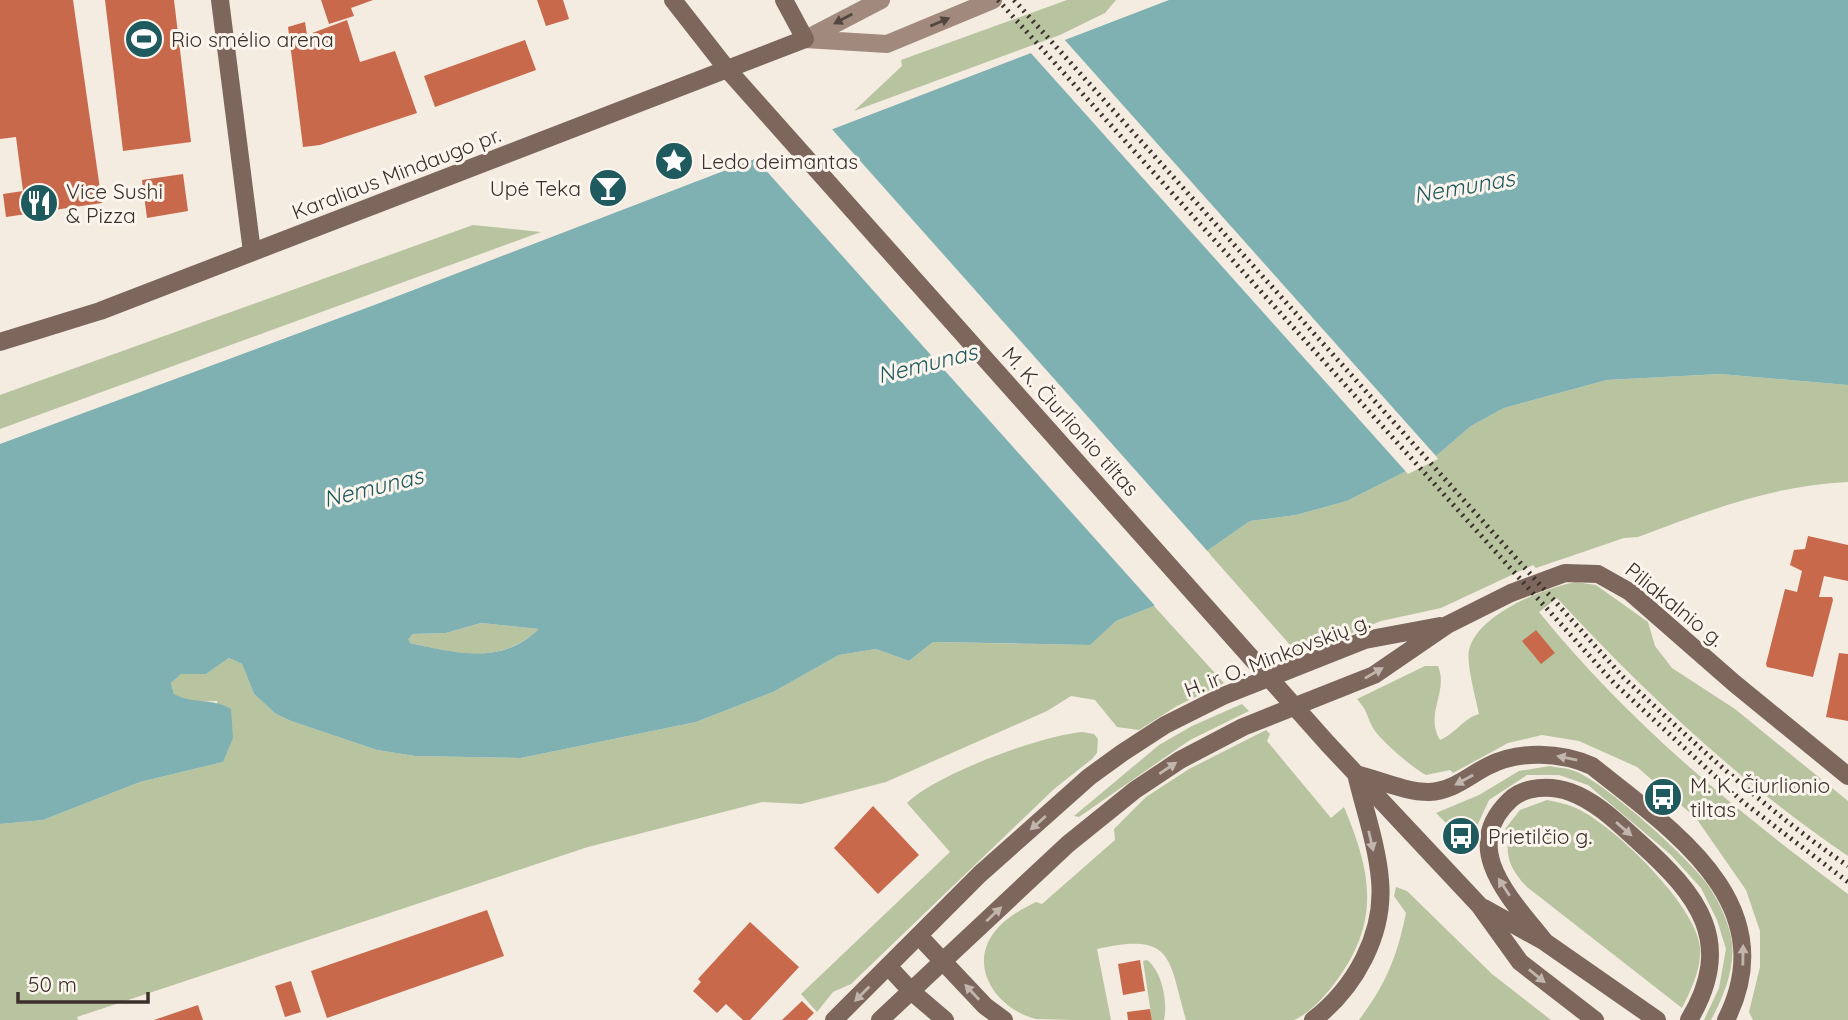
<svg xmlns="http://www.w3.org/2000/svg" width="1848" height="1020" font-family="Quicksand,sans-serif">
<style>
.green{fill:#b8c4a0}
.water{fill:#7fb0b2;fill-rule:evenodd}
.pier{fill:#f4ebe1}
.building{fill:#c8694b}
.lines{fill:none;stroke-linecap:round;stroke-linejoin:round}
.secondary{stroke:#a18a7d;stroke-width:18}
.primary{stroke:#7d675c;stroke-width:18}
.rail{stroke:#3b302b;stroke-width:5;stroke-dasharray:2 5;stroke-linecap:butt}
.primary-bridge{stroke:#7d675c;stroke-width:18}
.oneway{fill:#544640}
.oneway2{fill:#c2b5ac}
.labels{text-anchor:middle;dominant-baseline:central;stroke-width:6;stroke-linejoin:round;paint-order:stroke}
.poi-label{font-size:21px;fill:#3b302b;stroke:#fbf5ee;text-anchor:start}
.street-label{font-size:21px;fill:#3b302b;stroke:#fbf5ee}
.water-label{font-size:23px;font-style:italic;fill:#1f5a5e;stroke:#fbf5ee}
</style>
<rect width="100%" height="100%" fill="#f4ebe1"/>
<!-- green -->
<path class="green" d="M1067 0H1116L1105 13 1060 35 854 111 902 66 901 60Z
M473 225 541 232 0 429V395Z
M1720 374 1848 385V482C1774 485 1707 511 1638 537L1624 538 1536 568 1533 565 1441 608 1381 621 1299 655 1207 551 1250 521 1296 515 1347 501 1436 456 1471 426 1504 408 1607 380Z
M1575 582 1596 585 1648 622 1655 646 1672 668 1735 709 1848 801V856C1740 783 1645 693 1557 598L1539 612C1626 720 1737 812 1848 894V1020H1753L1749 1012 1760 967V931L1746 890 1696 818 1637 767 1579 741 1542 735 1508 743 1453 773 1450 770 1426 775C1414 769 1377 738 1372 726 1366 714 1368 712 1357 699L1425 666H1438C1449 692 1424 714 1440 740 1455 734 1464 718 1479 714 1476 699 1466 663 1469 650 1478 614 1542 589 1575 582Z
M1154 606 1224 683 1177 706 1139 730 1117 727 1095 700 1071 696 1047 711 886 782 801 804 762 802 588 847 77 1017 78 1020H0V824L43 820 140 782 223 762 217 701 190 702 174 694 171 683 181 674H206L229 658 242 664 254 694 276 714 291 721 377 750 415 756 521 758 696 722 773 692 839 655 876 649 909 661 933 642 1089 645 1116 621Z
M481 623 540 629C496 666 460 654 410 643L407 639 413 634 446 633Z
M1242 704 1249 711 1190 740 1079 817 1074 816 1159 745 1192 726Z
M1266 730 1270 734 1267 741 1331 818 1344 807C1373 876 1381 925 1331 988 1323 998 1307 1015 1294 1020 1277 1020 1209 1020 1186 1020 1168 957 1174 932 1097 949L1111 1020C1088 1020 1058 1020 1036 1019 999 1010 968 969 993 934 1003 919 1020 910 1036 902L1042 904 1115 840 1114 829 1146 797 1189 769Z
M1082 732 1094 734 1098 739 1097 753 1092 759 1054 789 851 984 833 992 817 1012 801 994 950 852 907 803C936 774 1040 736 1082 732Z
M1550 766C1559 768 1569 768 1577 772 1606 784 1688 857 1707 884 1718 899 1730 924 1732 943 1735 969 1723 998 1711 1020H1704L1719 988 1726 949 1717 920 1701 888 1670 854 1588 785 1559 775H1527L1489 800 1478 824 1473 846 1453 823 1448 825 1436 813 1479 795 1519 771Z
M1547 800C1557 802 1568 804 1578 809 1614 826 1696 905 1700 947 1702 967 1691 990 1682 1008L1527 887C1509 868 1505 856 1509 831L1505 829 1520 810Z
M1396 887 1407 891 1492 974 1551 1020H1359C1386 984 1397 957 1406 913L1394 896Z
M1147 960C1162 971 1168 1002 1164 1020H1152L1143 961Z"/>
<!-- water -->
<path class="water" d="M1169 0H1848V385L1720 374 1607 380 1504 408 1471 426 1436 456 1347 501 1296 515 1250 521 1207 551 1154 606 1116 621 1090 645 933 642 909 661 876 649 839 655 773 692 696 722 521 758 415 756 377 750 291 721 276 714 254 694 242 664 229 658 206 674H181L171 683 174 694C195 705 211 697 231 709L233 738 223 762 140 782 43 820 0 824V444L377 304ZM481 623 539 629C500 666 457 653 410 643L408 639 413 634 446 633Z"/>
<!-- pier -->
<path class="pier" d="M1063 38 1436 456 1438 459 1408 474 1029 51Z
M830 127 1210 554 1157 608 753 156Z"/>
<!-- building -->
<path class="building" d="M0 0H73L102 203 6 217 3 194 23 191 16 137 0 139Z
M105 0H174L191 142 123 151Z
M321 0H373L351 8 354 16 329 24Z
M537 0H563L569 19 546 26Z
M347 20 360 62 395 51 417 113 320 145 303 147 288 27 305 22 307 35Z
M525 40 536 70 435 107 424 76Z
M183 174 188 211 147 218 142 180Z
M1808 536 1848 545V581L1824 576 1819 597H1832L1833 600 1813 677 1767 667 1766 664 1785 589 1797 592 1802 571 1790 565 1794 550 1805 549Z
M1536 630 1555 653 1541 664 1522 641Z
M1839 653 1848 654V721L1826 717Z
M873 806 919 855 878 894 834 848Z
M487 910 504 956 327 1018 311 971Z
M750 922 799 967 750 1020H743L726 1004 717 1013 693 991 701 982 698 979Z
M1140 960 1145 991 1123 995 1118 964Z
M291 981 301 1012 285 1017 275 986Z
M802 1001 814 1013 807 1020H782Z
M198 1005 203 1020H154Z
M1150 1009 1152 1020H1128L1127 1012Z"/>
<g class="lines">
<!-- secondary -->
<path class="secondary" d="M805 39 887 44 993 0
M806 39 881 0"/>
<!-- primary -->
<path class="primary" d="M220 0 252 252
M784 0 805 39
M0 342 100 311 805 39
M1328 744 1479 905 1520 962 1595 1020
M1356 774C1379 780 1406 792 1429 792 1453 791 1468 776 1488 766 1519 750 1561 752 1592 766 1672 830 1785 903 1726 1020
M1484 908 1545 942 1657 1020
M919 936 985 1006 1004 1020
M1545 942C1513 901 1458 849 1510 800 1524 786 1551 785 1570 792 1596 801 1619 824 1639 842 1698 895 1736 942 1689 1020
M889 967 911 991 945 1020
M834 1020 980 874 1089 777 1122 753 1165 725 1223 696 1365 640 1440 626
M880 1020 1068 844 1135 790 1180 760 1243 727 1374 675 1447 625 1511 593 1565 573 1598 574 1630 592 1734 683 1848 776
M1313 1020C1355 988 1385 934 1380 880 1377 845 1364 808 1356 774"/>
<!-- rail -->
<path class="rail" d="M998 0 1614 683 1743 802 1848 882
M1014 0 1623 677C1695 744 1767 811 1848 866"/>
<!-- primary-bridge -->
<path class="primary-bridge" d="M673 0 727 69 1328 744"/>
</g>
<!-- one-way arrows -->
<defs><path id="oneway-solid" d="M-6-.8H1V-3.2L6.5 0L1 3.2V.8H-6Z" transform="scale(1.75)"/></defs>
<g class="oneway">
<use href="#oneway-solid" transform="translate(843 19) rotate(152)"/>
<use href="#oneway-solid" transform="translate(940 22) rotate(-23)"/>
</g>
<g class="oneway2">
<use href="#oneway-solid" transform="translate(1374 673) rotate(-30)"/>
<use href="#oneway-solid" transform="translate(1567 758) rotate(-168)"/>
<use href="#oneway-solid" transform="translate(1168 768) rotate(-34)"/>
<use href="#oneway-solid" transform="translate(1464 780) rotate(151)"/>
<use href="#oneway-solid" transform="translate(1038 823) rotate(138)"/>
<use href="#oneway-solid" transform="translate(1624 829) rotate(41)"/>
<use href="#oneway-solid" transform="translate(1371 841) rotate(77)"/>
<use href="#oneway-solid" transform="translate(1504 887) rotate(-123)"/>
<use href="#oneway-solid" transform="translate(994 914) rotate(-43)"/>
<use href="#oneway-solid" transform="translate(1743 955) rotate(-89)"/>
<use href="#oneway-solid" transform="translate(1537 976) rotate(39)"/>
<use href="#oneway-solid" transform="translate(972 992) rotate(-133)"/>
<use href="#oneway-solid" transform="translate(862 994) rotate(135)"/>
</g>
<!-- icons -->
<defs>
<symbol id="stadium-disc" viewBox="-11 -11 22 22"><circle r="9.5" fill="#1f5a5e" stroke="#fbf5ee"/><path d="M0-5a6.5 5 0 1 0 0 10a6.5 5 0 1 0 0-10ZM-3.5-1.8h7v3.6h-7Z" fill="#fff"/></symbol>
<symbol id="sight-disc" viewBox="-11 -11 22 22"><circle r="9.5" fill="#1f5a5e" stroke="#fbf5ee"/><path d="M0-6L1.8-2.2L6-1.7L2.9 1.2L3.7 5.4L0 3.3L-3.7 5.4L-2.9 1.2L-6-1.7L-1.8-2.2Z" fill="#fff"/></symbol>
<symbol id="bar-disc" viewBox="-11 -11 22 22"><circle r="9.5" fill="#1f5a5e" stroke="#fbf5ee"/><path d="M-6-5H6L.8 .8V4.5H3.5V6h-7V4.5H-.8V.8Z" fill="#fff"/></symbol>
<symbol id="restaurant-disc" viewBox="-11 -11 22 22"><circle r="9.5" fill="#1f5a5e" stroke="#fbf5ee"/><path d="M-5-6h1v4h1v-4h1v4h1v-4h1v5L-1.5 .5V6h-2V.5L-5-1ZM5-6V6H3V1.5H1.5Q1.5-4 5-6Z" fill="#fff"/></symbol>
<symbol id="bus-disc" viewBox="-11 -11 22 22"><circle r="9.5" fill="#1f5a5e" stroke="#fbf5ee"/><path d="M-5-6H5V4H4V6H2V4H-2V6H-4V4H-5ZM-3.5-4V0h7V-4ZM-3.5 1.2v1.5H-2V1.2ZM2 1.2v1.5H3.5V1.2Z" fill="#fff"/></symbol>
</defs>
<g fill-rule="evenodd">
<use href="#stadium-disc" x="122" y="17" width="44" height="44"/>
<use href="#sight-disc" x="652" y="139" width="44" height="44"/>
<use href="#bar-disc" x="586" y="166" width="44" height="44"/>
<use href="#restaurant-disc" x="17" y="181" width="44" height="44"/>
<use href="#bus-disc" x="1641" y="775" width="44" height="44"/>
<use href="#bus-disc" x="1439" y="814" width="44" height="44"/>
</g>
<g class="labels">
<!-- poi labels -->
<g class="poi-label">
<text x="171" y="39">Rio smėlio arena</text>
<text x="701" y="161">Ledo deimantas</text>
<text x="581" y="188" text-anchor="end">Upė Teka</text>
<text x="66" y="191">Vice Sushi<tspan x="66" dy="24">&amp; Pizza</tspan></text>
<text x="1690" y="785">M. K. Čiurlionio<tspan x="1690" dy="24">tiltas</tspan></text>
<text x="1488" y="836">Prietilčio g.</text>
</g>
<!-- street labels -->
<g class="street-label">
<text transform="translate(396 173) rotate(-21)">Karaliaus Mindaugo pr.</text>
<text transform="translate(1071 421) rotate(48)">M. K. Čiurlionio tiltas</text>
<text transform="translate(1675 604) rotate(39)">Piliakalnio g.</text>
<text transform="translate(1277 655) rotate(-21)">H. ir O. Minkovskių g.</text>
</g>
<!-- water labels -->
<g class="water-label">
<text transform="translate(1464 186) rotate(-10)">Nemunas</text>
<text transform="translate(927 363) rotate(-14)">Nemunas</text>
<text transform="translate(373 487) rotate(-14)">Nemunas</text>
</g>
</g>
<!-- scale -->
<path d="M18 992v10h130v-10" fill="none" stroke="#3b302b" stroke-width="3.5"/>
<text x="28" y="992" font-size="21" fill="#3b302b" stroke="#fbf5ee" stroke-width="5" paint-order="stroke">50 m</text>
</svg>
